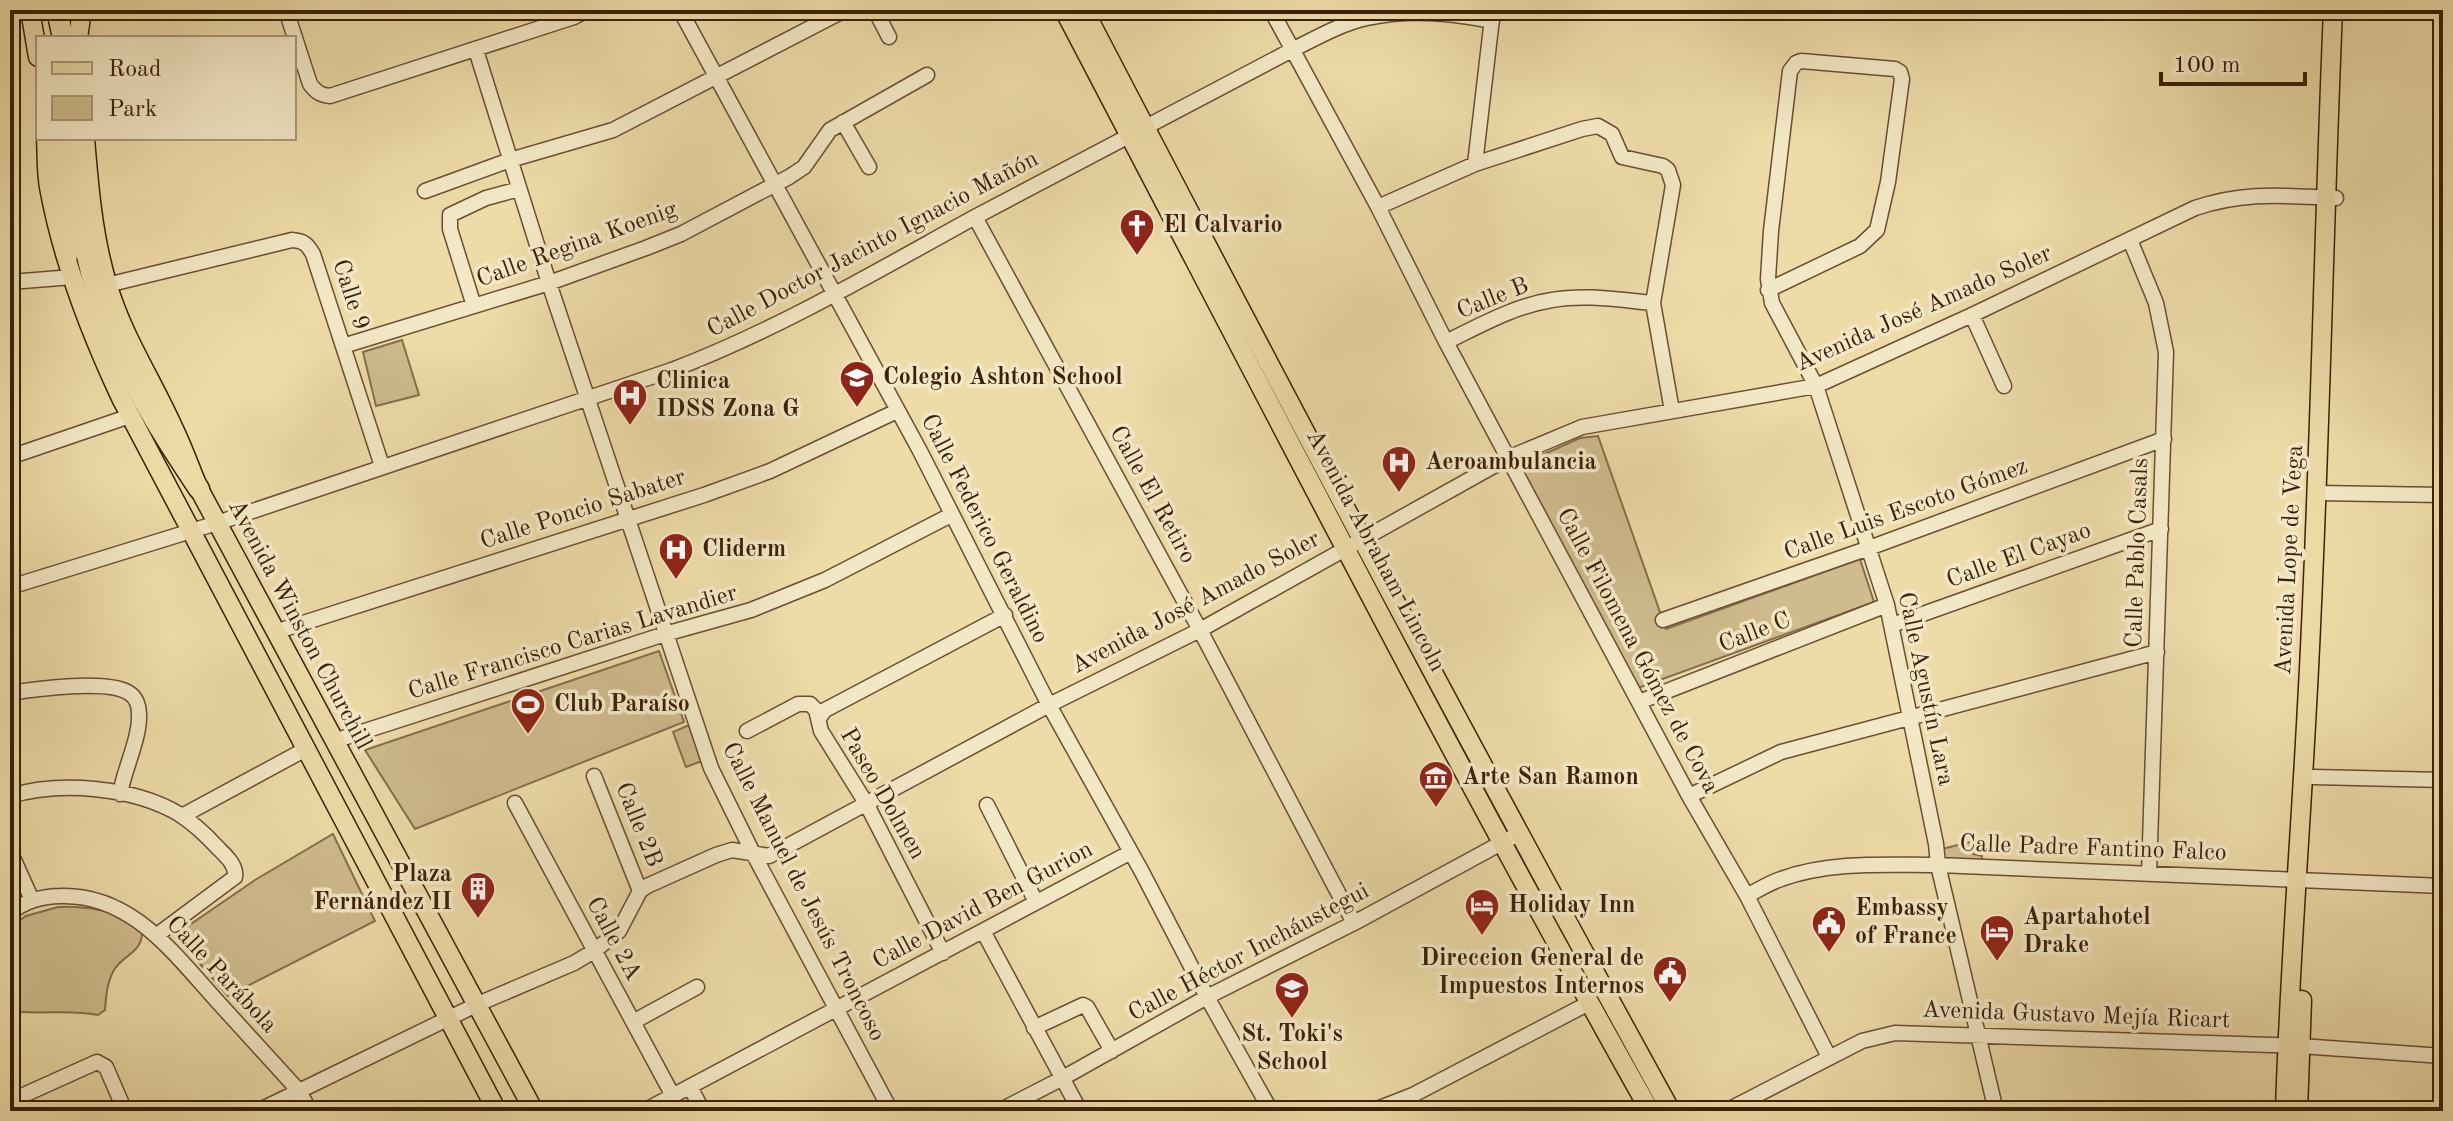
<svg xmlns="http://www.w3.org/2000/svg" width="2453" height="1121" font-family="'Old Standard TT',serif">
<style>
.green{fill:#cfbb8d;stroke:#866e4c;stroke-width:2}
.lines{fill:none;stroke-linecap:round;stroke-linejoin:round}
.minor-casing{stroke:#684f32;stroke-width:17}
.major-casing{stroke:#3c200a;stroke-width:21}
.highway-casing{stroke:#3c200a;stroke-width:23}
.minor{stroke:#f3e8c6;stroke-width:14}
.major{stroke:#eddba8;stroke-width:18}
.highway{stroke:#eddba8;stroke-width:20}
.labels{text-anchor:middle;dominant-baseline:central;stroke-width:7;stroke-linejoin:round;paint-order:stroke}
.poi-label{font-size:24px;font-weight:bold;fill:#3c200a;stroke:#f3e8c6;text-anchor:start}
.street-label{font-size:24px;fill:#3c200a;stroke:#f3e8c6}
</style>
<rect width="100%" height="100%" fill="#eddba8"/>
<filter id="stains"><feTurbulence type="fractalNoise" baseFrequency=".0025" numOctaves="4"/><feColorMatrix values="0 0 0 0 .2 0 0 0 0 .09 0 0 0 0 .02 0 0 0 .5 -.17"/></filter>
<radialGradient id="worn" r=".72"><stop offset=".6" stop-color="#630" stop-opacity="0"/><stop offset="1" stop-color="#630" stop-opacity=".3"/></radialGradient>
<!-- green -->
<path class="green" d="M402 340 419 395 376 406 363 352Z
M1598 436 1666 629 1860 559 1874 602 1638 688 1520 465 1580 438Z
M659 651 684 722 415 829 365 750Z
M689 725 702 761 686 767 673 732Z
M333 834 375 921 228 996 175 935 255 880Z
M1974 841 1973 854 1982 856V861L1941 860 1938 850Z
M58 907C87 906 123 910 142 934 141 953 122 956 114 970 107 982 106 996 105 1010L98 1015C68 1009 39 1015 10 1011V927L26 916Z"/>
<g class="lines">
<defs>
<path id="minor" d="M286 10 310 84C316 92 320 95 330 96L574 17 588 10
M680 10 920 451 1049 705 1142 872 1207 997 1271 1111
M875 10 889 37
M1271 10 1378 207 1446 342 1689 796 1747 896 1829 1057
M476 50 549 283 711 768 754 855 891 1111
M843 122 869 167
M1475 164 1493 10
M425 191 510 160 613 130 845 10
M1378 207 1475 164 1582 129 1598 126 1612 134 1622 157 1663 166 1668 170 1673 185 1653 303 1672 411
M975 217 1200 630 1354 923
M2130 240 2156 303 2166 352 2149 874
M10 282 73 277
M107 285 292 240C304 241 307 244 313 254L382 466
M1768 290 1860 246 1877 230 1888 182 1902 79 1900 72 1895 69 1801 61 1796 63 1790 71 1771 231 1768 279 1772 303 1816 386 1887 605 1936 844 1938 865 1996 1111
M474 306 450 229V215L486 198 519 189
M1972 315 2004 386
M1446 342C1481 325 1514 306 1552 300 1585 294 1620 300 1653 303
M343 346 549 283 646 248 681 234 789 177 804 167 830 130 927 75
M10 457 130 416
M2317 493 2443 495
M10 587 217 523 672 370C779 329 875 272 975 217 1080 161 1186 106 1292 50 1316 38 1340 24 1367 18 1406 9 1453 13 1492 21
M1663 620 1869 548 2164 439
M1892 625 2161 529
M275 632 704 495 770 471 897 411
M10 693C35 689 108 679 129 693 136 697 139 706 139 714 140 739 124 769 120 794
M1639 702 1887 605
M819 718 825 710 1005 615
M747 731 798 704H810L816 710 821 731 866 803 943 953
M334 741 665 634 751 610 825 580 951 515
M594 776 640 891
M2313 777 2443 780
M10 796C61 781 133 787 179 814 193 823 206 835 217 847 225 855 237 865 235 877L157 935
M1689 796 1781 752 2157 652
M515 803 673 1096
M987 805 1036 902
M182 816 306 749
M10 851 32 900
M1747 896C1758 890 1769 883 1781 879 1830 861 1886 865 1938 865L2443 886
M10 913C25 901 42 896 61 896 132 894 174 954 217 1001 244 1031 272 1061 299 1091L310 1111
M983 931 1080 1111
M633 1022 697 987
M1034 1028 1083 1005 1087 1007 1112 1051
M690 1087 703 1111
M16 1111 14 1103 17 1098 97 1062 106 1067 125 1111
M258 1111 478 1004 574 963 594 951 619 931 640 891 647 886 716 855 732 850 769 856 1049 705 1200 630 1508 458 1582 427 1816 386 1972 315 2195 208C2246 191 2284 196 2336 198
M644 1111 1131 852
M999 1111 1061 1079 1207 997 1354 923 1518 834
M1372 1111 1413 1095 1589 1003
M1726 1111 1862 1041 1895 1033 2300 1046 2443 1056"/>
<path id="major" d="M30 10 38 57
M1064 10C1257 378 1446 749 1650 1111
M1084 10C1276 379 1470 747 1671 1111
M78 38 82 10
M46 138C47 154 46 171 49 187 62 259 90 332 121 398L497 1111
M85 138C89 187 93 236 107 283 122 335 151 378 173 427 183 447 190 468 199 489L534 1111
M2285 1111C2289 976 2300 841 2307 706 2320 474 2323 242 2333 10
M2298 1111 2302 1000"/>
<path id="highway" d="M57 10 63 38
M57 138 67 256
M71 138C76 208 86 276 114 340 136 393 167 441 199 489"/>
</defs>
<!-- minor casing -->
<use href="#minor" class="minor-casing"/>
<!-- major casing -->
<use href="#major" class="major-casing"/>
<!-- highway casing -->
<use href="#highway" class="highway-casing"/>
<!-- minor -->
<use href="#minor" class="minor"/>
<!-- major -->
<use href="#major" class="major"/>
<!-- highway -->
<use href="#highway" class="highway"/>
</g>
<!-- icons -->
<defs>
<symbol id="church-pin" viewBox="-11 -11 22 30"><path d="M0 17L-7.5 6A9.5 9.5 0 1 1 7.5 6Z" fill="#8f2418" stroke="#f3e8c6"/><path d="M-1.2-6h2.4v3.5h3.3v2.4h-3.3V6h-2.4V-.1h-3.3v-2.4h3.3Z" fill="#fff"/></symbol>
<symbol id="school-pin" viewBox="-11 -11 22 30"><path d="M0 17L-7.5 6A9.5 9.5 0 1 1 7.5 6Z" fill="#8f2418" stroke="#f3e8c6"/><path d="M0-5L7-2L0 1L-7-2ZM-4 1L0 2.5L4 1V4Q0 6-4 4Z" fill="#fff"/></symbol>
<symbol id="hospital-pin" viewBox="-11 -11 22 30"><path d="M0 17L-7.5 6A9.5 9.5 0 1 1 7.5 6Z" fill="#8f2418" stroke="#f3e8c6"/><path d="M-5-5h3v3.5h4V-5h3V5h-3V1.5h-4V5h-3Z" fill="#fff"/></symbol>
<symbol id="stadium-pin" viewBox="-11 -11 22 30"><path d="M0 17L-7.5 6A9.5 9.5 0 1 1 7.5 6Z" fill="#8f2418" stroke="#f3e8c6"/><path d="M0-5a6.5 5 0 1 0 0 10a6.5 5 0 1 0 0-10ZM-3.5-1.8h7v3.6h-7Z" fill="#fff"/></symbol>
<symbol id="museum-pin" viewBox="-11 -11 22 30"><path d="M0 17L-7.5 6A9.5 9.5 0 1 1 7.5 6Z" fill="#8f2418" stroke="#f3e8c6"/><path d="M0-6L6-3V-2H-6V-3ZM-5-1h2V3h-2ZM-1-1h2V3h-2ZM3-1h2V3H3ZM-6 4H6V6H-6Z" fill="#fff"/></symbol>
<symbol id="building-pin" viewBox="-11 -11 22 30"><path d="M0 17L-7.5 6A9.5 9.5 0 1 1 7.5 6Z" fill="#8f2418" stroke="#f3e8c6"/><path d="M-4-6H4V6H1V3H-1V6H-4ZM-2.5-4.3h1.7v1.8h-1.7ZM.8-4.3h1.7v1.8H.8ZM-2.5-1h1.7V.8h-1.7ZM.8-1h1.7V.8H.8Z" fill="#fff"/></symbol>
<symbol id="hotel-pin" viewBox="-11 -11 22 30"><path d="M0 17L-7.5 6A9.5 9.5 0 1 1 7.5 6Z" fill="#8f2418" stroke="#f3e8c6"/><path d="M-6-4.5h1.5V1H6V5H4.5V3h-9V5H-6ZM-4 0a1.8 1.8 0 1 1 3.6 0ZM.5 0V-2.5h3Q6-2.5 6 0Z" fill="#fff"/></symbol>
<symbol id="civic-pin" viewBox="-11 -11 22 30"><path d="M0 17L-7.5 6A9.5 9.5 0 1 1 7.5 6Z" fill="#8f2418" stroke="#f3e8c6"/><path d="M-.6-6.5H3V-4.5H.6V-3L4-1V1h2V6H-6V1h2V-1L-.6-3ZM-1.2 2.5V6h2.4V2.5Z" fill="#fff"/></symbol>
</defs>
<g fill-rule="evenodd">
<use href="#church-pin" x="1117" y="206" width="40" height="54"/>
<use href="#school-pin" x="837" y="358" width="40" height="54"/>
<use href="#hospital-pin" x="610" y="376" width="40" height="54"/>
<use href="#hospital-pin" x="1379" y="443" width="40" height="54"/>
<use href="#hospital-pin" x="656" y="530" width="40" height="54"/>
<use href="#stadium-pin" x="508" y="685" width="40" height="54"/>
<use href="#museum-pin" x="1416" y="758" width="40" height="54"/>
<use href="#building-pin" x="458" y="869" width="40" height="54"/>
<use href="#hotel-pin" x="1462" y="886" width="40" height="54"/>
<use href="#civic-pin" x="1809" y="903" width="40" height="54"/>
<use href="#hotel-pin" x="1977" y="912" width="40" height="54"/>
<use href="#civic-pin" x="1650" y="953" width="40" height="54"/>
<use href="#school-pin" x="1272" y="969" width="40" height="54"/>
</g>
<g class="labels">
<!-- poi labels -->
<g class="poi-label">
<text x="1163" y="226">El Calvario</text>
<text x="883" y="378">Colegio Ashton School</text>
<text x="656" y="382">Clinica<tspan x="656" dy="28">IDSS Zona G</tspan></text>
<text x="1425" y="463">Aeroambulancia</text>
<text x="702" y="550">Cliderm</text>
<text x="554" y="705">Club Paraíso</text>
<text x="1462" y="778">Arte San Ramon</text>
<text x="452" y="875" text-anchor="end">Plaza<tspan x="452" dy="28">Fernández II</tspan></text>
<text x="1508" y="906">Holiday Inn</text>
<text x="1855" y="909">Embassy<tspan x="1855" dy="28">of France</tspan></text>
<text x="2023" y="918">Apartahotel<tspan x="2023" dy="28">Drake</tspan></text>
<text x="1644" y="959" text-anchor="end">Direccion General de<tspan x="1644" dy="28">Impuestos Internos</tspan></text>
<text x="1292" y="1035" text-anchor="middle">St. Toki's<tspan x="1292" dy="28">School</tspan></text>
</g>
<!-- street labels -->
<g class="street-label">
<text transform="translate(577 245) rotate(-20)">Calle Regina Koenig</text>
<text transform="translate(873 245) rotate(-28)">Calle Doctor Jacinto Ignacio Mañón</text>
<text transform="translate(350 295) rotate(72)">Calle 9</text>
<text transform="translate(1493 299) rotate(-22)">Calle B</text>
<text transform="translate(1924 309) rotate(-24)">Avenida José Amado Soler</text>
<text transform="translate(1152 495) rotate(61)">Calle El Retiro</text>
<text transform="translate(583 510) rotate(-18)">Calle Poncio Sabater</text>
<text transform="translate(1906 510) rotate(-20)">Calle Luis Escoto Gómez</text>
<text transform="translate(984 529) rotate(63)">Calle Federico Geraldino</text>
<text transform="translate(1375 551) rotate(62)">Avenida Abraham Lincoln</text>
<text transform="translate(2138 553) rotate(-88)">Calle Pablo Casals</text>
<text transform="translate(2019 556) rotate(-20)">Calle El Cayao</text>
<text transform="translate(2290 560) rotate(-87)">Avenida Lope de Vega</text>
<text transform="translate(1196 603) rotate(-28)">Avenida José Amado Soler</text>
<text transform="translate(299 625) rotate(62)">Avenida Winston Churchill</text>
<text transform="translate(1755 633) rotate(-21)">Calle C</text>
<text transform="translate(573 643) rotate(-17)">Calle Francisco Carias Lavandier</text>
<text transform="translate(1637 651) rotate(62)">Calle Filomena Gómez de Cova</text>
<text transform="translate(1925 689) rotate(78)">Calle Agustín Lara</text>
<text transform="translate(882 794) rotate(60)">Paseo Dolmen</text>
<text transform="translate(638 825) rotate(68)">Calle 2B</text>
<text transform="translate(2093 849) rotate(2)">Calle Padre Fantino Falco</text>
<text transform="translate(803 892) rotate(63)">Calle Manuel de Jesús Troncoso</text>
<text transform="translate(983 906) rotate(-28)">Calle David Ben Gurion</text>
<text transform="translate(613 939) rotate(62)">Calle 2A</text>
<text transform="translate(1249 953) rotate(-28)">Calle Héctor Incháustegui</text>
<text transform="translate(221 975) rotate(47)">Calle Parábola</text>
<text transform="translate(2076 1016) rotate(2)">Avenida Gustavo Mejía Ricart</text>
</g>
</g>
<!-- margin -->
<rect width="2453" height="1121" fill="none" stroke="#eddba8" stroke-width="40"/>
<rect x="12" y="12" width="2429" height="1097" fill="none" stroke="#3c200a" stroke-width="4"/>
<rect x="20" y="20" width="2413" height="1081" fill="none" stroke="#3c200a" stroke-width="2"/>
<!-- legend -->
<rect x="36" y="36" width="260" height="104" fill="#f3e8c6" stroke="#aa987b" stroke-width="2"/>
<rect x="52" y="62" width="40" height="12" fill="#eddba8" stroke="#aa987b" stroke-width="2"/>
<text x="108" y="76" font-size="24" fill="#3c200a">Road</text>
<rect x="52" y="96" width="40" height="24" fill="#cfbb8d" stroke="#aa987b" stroke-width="2"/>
<text x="108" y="116" font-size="24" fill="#3c200a">Park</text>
<!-- scale -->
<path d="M2161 72v12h144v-12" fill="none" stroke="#3c200a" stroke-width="4"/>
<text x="2173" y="72" font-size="24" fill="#3c200a" stroke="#f3e8c6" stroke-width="6" paint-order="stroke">100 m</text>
<rect width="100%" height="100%" filter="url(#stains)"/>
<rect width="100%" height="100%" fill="url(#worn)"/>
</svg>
